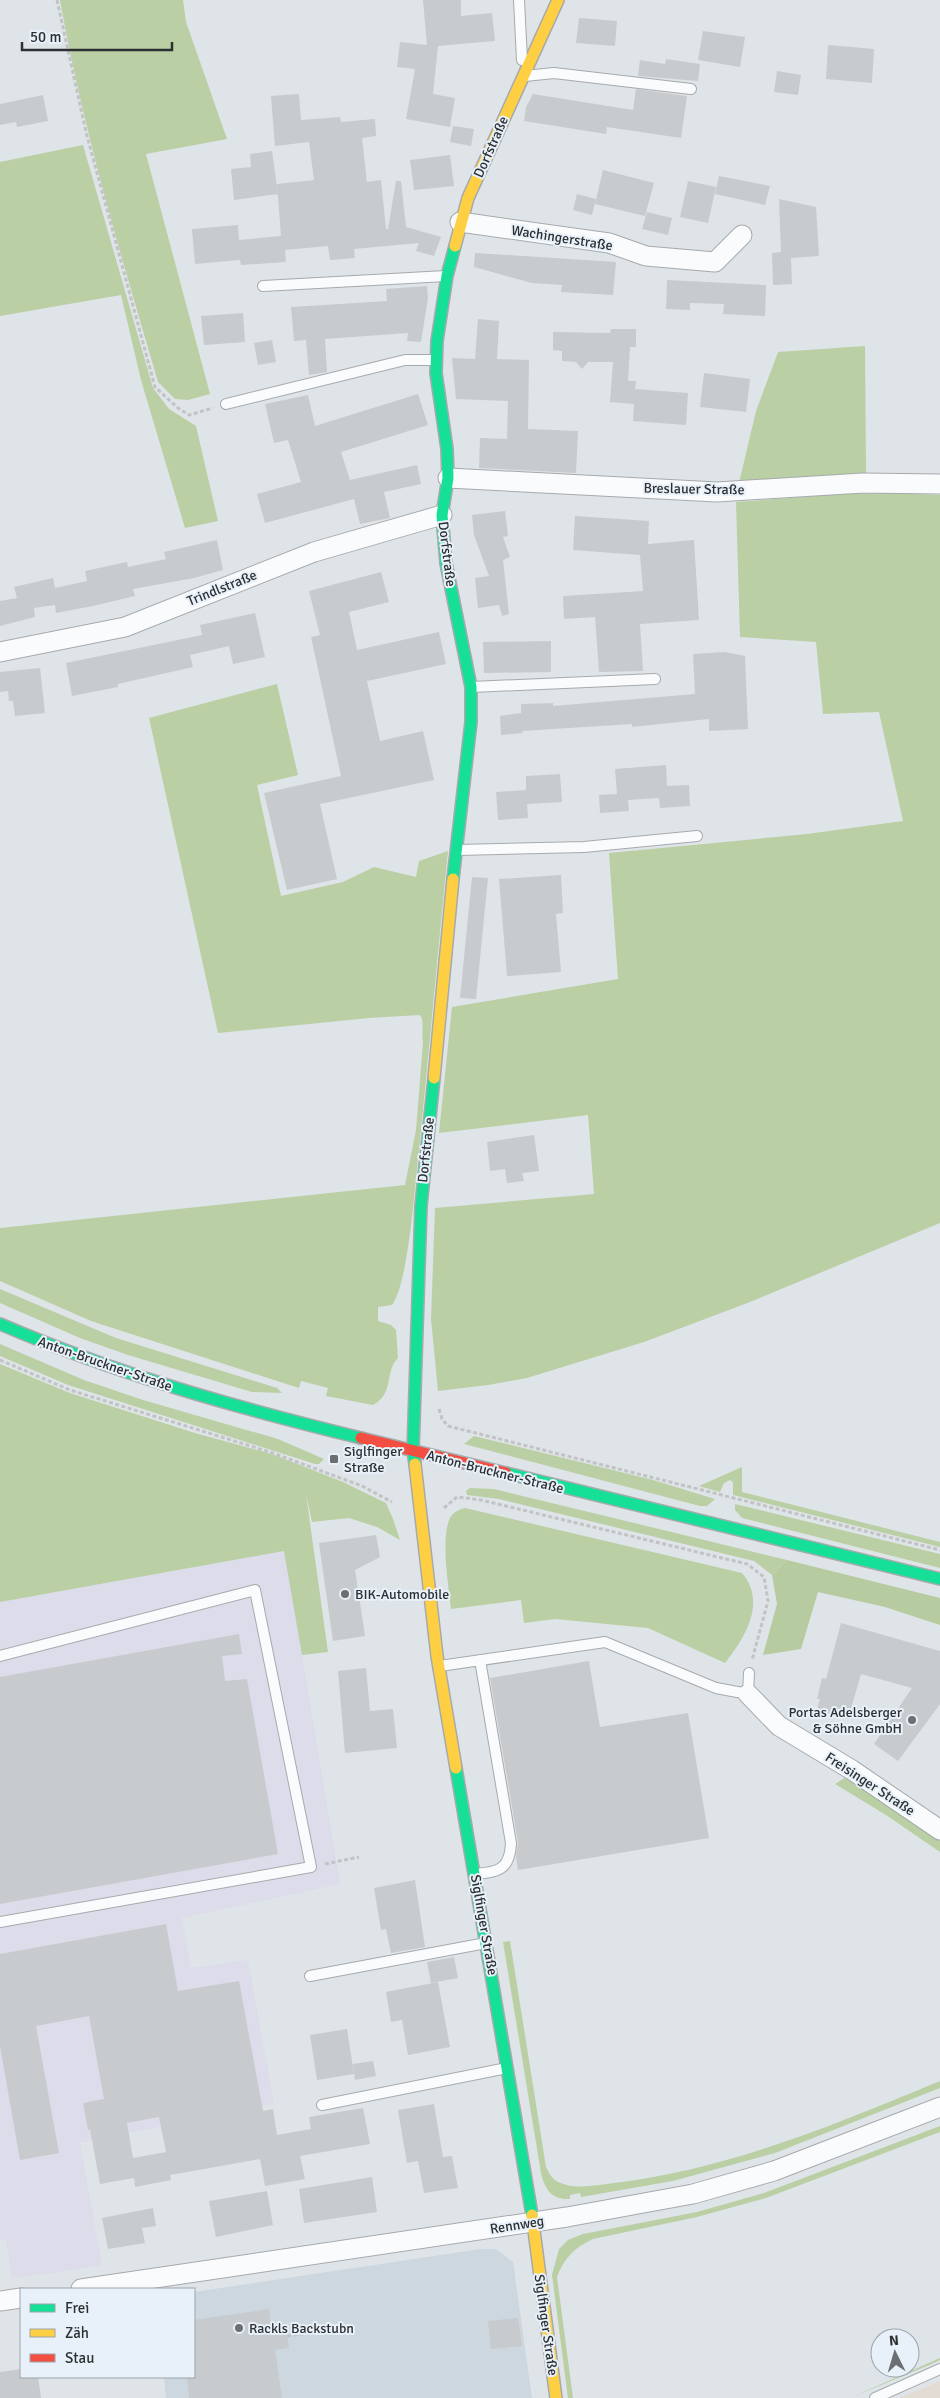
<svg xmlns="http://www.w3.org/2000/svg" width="940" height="2398" font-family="Signika,sans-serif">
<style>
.built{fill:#ccd7e0}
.industrial{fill:#dcdcea}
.education{fill:#e3dcd4}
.green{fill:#bacfa4}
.forest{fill:#b6cb9f}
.building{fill:#c7cbce;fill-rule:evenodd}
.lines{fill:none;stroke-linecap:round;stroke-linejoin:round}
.lane-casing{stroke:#a6aaad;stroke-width:12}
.street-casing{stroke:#a6aaad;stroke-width:21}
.fast-casing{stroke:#a6aaad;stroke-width:14}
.slow-casing{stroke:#a6aaad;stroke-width:14}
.jam-casing{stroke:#a6aaad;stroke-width:14}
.path{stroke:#c2c3c4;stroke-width:3;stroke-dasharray:4 2.5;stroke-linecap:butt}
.lane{stroke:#fafbfc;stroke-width:10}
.street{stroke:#fafbfc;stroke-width:19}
.fast{stroke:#16e098;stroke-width:11}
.slow{stroke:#ffcf43;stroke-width:11}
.jam{stroke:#f24e42;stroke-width:11}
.poi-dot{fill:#6b6f72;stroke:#e8f1f9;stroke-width:2}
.labels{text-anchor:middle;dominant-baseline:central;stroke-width:4;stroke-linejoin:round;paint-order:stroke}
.street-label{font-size:14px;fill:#2d3033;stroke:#e8f1f9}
.poi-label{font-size:14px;fill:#2d3033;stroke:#e8f1f9;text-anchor:start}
</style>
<rect width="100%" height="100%" fill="#dfe4e8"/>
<!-- built -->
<path class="built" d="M481 2249H496L513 2262 532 2398H166L164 2377H194V2292Z"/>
<!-- industrial -->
<path class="industrial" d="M285 1551 340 1884 182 1918 191 1968 248 1960 274 2104 80 2143 102 2265 12 2279 6 2240H0V1602Z"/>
<!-- education -->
<path class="education" d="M940 2381V2398H899Z"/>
<!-- green -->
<path class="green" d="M60 0H183L186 22 227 139 146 154 210 394 188 400 175 399 158 382C121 256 83 129 60 0Z
M83 145 153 388 169 409 196 426 218 521 185 528 141 380 121 295 0 316V162Z
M865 346 866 473 739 483 756 411 778 352Z
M889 493 940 495V1223L750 1302 644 1342 527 1378 488 1385 438 1391 431 1319 435 1208 594 1194 588 1115 439 1133 452 1007 618 979 609 853 807 834 903 821 879 712 823 714 816 642 740 637 736 502 843 494Z
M277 684 298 775 257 785 281 896 343 882 374 867 416 877 419 861 448 851C438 951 429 1050 419 1150 415 1182 409 1282 392 1305L378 1307V1321L391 1325 396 1330 398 1358C384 1372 395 1393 373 1405L326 1396 328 1388 301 1381 299 1388 91 1321 0 1281V1228L405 1185 416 1130 423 1042C421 1033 425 1022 420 1015L369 1018 218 1033 149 718Z
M0 1289 116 1338 277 1388 282 1393 252 1392 128 1355 80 1338 0 1303Z
M0 1344 84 1380 143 1400 278 1439 324 1459 319 1464H315L68 1385 0 1356Z
M0 1364 70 1393 195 1433 272 1454 343 1482 386 1503 393 1519 400 1540 377 1527 349 1518 312 1522 306 1494 328 1652 302 1655 284 1551 0 1602Z
M474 1436 653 1480 715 1499 707 1506H700L464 1444Z
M742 1467V1492L940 1542V1547L733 1495V1482L730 1480 724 1483 720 1492 699 1486Z
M470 1488 494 1489 787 1560 772 1575 754 1561 499 1499 467 1495 466 1491Z
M735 1504 940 1554V1568L742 1518 735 1510Z
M465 1508 742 1573C767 1602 745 1638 725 1663L648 1628 555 1619 524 1623 521 1600 451 1609C449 1588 439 1531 452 1515 456 1511 460 1509 465 1508Z
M846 1777 940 1840V1852L886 1815 835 1784Z
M510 1941 546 2167C549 2173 552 2179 558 2182 574 2190 598 2185 614 2183 729 2169 834 2125 940 2081V2088L775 2153 673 2181 581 2197 580 2193 570 2195V2199C552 2200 545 2190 541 2173L503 1942Z
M940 2126V2132L766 2198 697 2217 593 2239C575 2247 564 2258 557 2277L573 2398H568L552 2275 559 2249 568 2240 583 2234 697 2212 764 2193Z
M940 2358V2360L934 2363 850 2398Z"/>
<!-- forest -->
<path class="forest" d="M787 1560 940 1598V1625L885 1607 818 1592 801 1649 763 1655 777 1604 772 1575Z"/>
<!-- building -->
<path class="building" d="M423 0H461V16L492 13 495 41 438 46 433 94 455 98 450 127 406 119 415 69 397 67 400 42 427 45Z
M579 18 617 21 615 46 576 43Z
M703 31 745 37 740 67 698 60Z
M828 45 874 49 872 83 826 79Z
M666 59 700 64 698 81 638 76 640 60 665 64Z
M777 71 801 75 798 95 774 92Z
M636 89 687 96 681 138 607 127 606 134 524 121 526 107 533 94 633 110Z
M299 94 301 120 340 117 341 122 375 119 376 136 362 138 367 182 381 180 386 229H388L396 181H401L406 227 441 237 434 256 416 251 419 243 354 249 355 258 330 260 328 246 285 250 286 262 241 265 240 260 195 264 192 229 238 225 239 240 281 236 277 184 314 180 309 142 275 146 271 96Z
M43 95 48 121 17 127 16 122 0 125V104Z
M453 126 474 129 471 146 450 142Z
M272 151 278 194 234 200 231 169 251 167 250 154Z
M450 155 454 186 414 190 410 160Z
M603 170 654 183 645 216 595 204Z
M719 176 770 186 765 205 715 194Z
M688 181 716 187 708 223 680 217Z
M577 194 596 199 592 215 573 210Z
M779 199 816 207 819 256 791 258 792 284 773 285 772 253 781 252Z
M647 212 672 218 668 235 642 229Z
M475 253 616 262 613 295 561 292 562 285 532 283 474 267Z
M667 280 766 285 765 316 723 314 724 304 690 303V310L666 309Z
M427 286 428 298 421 342 407 341 408 333 325 339 327 372 309 375 306 340 294 341 291 307 387 301 386 289Z
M243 313 245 342 204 345 201 316Z
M478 319 499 321 497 359 529 360 528 429 578 431 576 473 479 468 480 438 507 439 508 401 456 399 452 358 475 359Z
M611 329H636V347H630L628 381H636L635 389 688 393 686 425 633 421 634 404 610 402 613 362H588L582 369 576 362 562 361V351L553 350V332L610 333Z
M272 340 276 362 258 365 254 343Z
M704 373 750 379 746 412 700 407Z
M418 394 428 425 341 452 350 480 417 465 421 484 384 492 390 518 360 524 354 499 265 523 257 494 301 482 288 440 274 443 265 404 308 395 315 426Z
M505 511 508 536 503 537 510 557 503 560 509 614 502 616 499 605 478 608 475 578 489 576 474 535 472 515Z
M575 516 649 521 648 544 694 540 699 620 640 624 643 671 599 672 595 617 564 619 563 596 643 591 640 555 573 550Z
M217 540 223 570 194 578 133 589 135 596 93 606 56 613 55 605 34 608 35 617 0 626V601L17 598 14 587 53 578 55 588 87 581 85 571 127 562 128 567 166 559 164 552Z
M381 572 389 602 349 612 357 650 439 632 446 664 367 681 380 741 423 731 434 780 320 804 337 879 287 890 264 793 341 776 311 637 320 635 309 591Z
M255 613 265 657 233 664 229 646 190 655 193 667 118 684V687L72 696 66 663 202 635 200 625Z
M551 641V672L484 673 483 642Z
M725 652 745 656 748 729 709 731V719L632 727V724L522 731 523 733 501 735 500 716 521 713V704L553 703V706L695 694 693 654Z
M40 668 45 713 15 716 13 701H9L8 691 0 692V672Z
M666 765 667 786 689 785 690 806 660 808 659 798 628 800 629 811 600 813 599 795 617 794 615 769Z
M560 774 562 802 527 804 528 818 498 820 496 792 526 790V776Z
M561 875 563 913 556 914 561 972 507 976 499 879Z
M472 877 488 878 476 999 460 998Z
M534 1135 539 1171 522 1173 524 1181 507 1183 505 1169 490 1171 487 1142Z
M376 1535 380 1557 355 1570 365 1636 333 1641 319 1543Z
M841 1623 940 1651V1704L898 1761 874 1744 912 1688 861 1674 848 1719 817 1710 820 1699H817L822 1678 826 1679Z
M239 1634 242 1654 222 1656 225 1681 247 1679 278 1854 0 1904V1677Z
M589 1661 600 1727 688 1713 709 1838 518 1870 516 1857 518 1842 490 1678Z
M366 1668 370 1711 393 1709 397 1748 345 1753 338 1671Z
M415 1880 425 1947 391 1953 386 1929 381 1930 374 1888Z
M166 1924 178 1991 239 1981 263 2111 273 2109 277 2135 311 2129 309 2117 363 2108 370 2144 300 2156 305 2179 265 2186 260 2159 170 2175 171 2180 135 2187 134 2178 100 2184 90 2129 88 2130 83 2103 104 2099 89 2016 36 2026 59 2153 20 2160 0 2046V1954ZM159 2117 166 2152 133 2158 127 2123Z
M454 1957 458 1978 431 1983 427 1962Z
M438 1982 450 2047 408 2055 402 2020 391 2022 386 1992Z
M347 2029 354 2074 317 2080 310 2035Z
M373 2061 376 2076 355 2080 353 2064Z
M434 2104 443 2157 452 2156 458 2188 424 2193 418 2161 407 2163 398 2110Z
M372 2177 377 2212 304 2223 299 2189Z
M267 2191 273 2225 216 2237 209 2201Z
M153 2208 156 2226 142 2228 145 2243 108 2249 102 2218Z
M269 2309 271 2328 285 2326 287 2336 289 2348 275 2350 282 2398H189L187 2377H194V2320Z
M518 2318 522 2346 491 2349 488 2321Z
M21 2369V2377H38L41 2398H0V2372Z"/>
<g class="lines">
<defs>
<path id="lane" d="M519 0 522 60
M525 76 554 73 691 89
M263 286 446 276
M226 404 405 360H435
M471 687 655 679
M457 850 584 847 697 836
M0 1656 255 1590 311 1867 0 1922
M440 1666 605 1642 716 1688 748 1694 749 1673
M475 1874C498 1872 510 1870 511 1843L480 1660
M310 1976 486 1943
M322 2105 507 2068
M875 2398 940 2369"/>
<path id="street" d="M460 222 609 243 646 256 715 262 742 235
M448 478 717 492 863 483 940 484
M0 652 125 627 314 552 442 515
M748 1694 779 1726 852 1770 940 1830
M81 2289 567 2217 693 2194 774 2171 940 2107
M0 2301 21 2298"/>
<path id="fast" d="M453 879 471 722V687L446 563 442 515 448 478 447 449 436 373 437 341 447 276 455 246
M0 1324C116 1374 238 1408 361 1438
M415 1464 413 1451 421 1206 434 1078
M506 1473 940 1579
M456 1768 532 2215"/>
<path id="slow" d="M455 246 468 198 558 0
M434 1078 453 879
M415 1464 437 1656 456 1768
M532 2215 556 2398"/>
<path id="jam" d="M361 1438 506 1473"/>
</defs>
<!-- lane casing -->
<use href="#lane" class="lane-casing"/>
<!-- street casing -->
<use href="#street" class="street-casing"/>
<!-- fast casing -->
<use href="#fast" class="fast-casing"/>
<!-- slow casing -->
<use href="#slow" class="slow-casing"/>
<!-- jam casing -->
<use href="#jam" class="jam-casing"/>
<!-- path -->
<path class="path" d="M57 0 86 132 155 387 178 408 189 415 213 408
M0 1360 70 1390 273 1453 362 1486 392 1502
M439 1409 442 1419 448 1426 940 1550
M444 1508 457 1497 481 1500 747 1564 764 1577 768 1601 752 1660
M325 1864 359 1857
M287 2336 308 2333"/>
<!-- lane -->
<use href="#lane" class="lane"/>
<!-- street -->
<use href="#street" class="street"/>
<!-- fast -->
<use href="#fast" class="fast"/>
<!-- slow -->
<use href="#slow" class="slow"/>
<!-- jam -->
<use href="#jam" class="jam"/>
</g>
<!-- markers -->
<g class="poi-dot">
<rect x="329" y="1454" width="10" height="10" rx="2.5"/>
<circle cx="345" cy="1594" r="5"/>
<circle cx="912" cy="1720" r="5"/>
<circle cx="239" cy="2328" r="5"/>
</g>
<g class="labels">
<!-- street labels -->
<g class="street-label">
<text transform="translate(491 147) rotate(-66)">Dorfstraße</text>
<text transform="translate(562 238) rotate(9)">Wachingerstraße</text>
<text transform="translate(694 489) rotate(1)">Breslauer Straße</text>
<text transform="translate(447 554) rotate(83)">Dorfstraße</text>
<text transform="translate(222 588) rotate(-22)">Trindlstraße</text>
<text transform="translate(426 1150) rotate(-84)">Dorfstraße</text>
<text transform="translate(105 1364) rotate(19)">Anton-Bruckner-Straße</text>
<text transform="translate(495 1472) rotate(14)">Anton-Bruckner-Straße</text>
<text transform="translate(870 1784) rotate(33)">Freisinger Straße</text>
<text transform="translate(484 1925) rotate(80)">Siglfinger Straße</text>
<text transform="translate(517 2225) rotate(-9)">Rennweg</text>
<text transform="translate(546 2325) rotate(82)">Siglfinger Straße</text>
</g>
<!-- poi labels -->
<g class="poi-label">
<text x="344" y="1451">Siglfinger<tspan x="344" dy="16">Straße</tspan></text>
<text x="355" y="1594">BIK-Automobile</text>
<text x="902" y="1712" text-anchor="end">Portas Adelsberger<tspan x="902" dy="16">&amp; Söhne GmbH</tspan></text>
<text x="249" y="2328">Rackls Backstubn</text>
</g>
</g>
<!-- legend -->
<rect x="20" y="2288" width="175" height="90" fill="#e8f1f9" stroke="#9da4aa"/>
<rect x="30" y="2304" width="25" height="8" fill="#16e098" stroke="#9da4aa"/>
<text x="65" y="2313" font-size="15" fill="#2d3033">Frei</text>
<rect x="30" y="2329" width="25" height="8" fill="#ffcf43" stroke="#9da4aa"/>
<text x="65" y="2338" font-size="15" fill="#2d3033">Zäh</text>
<rect x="30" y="2354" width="25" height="8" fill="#f24e42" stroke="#9da4aa"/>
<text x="65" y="2363" font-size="15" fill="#2d3033">Stau</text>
<!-- north arrow -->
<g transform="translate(895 2353) rotate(355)"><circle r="24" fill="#e8f1f9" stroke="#9da4aa"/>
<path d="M0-4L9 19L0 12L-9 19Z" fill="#6b6f72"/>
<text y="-8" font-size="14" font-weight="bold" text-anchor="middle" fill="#2d3033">N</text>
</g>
<!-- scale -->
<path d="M22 42v8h150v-8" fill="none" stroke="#2d3033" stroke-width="2.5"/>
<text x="30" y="42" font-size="15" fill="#2d3033" stroke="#e8f1f9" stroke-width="4" paint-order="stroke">50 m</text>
</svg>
